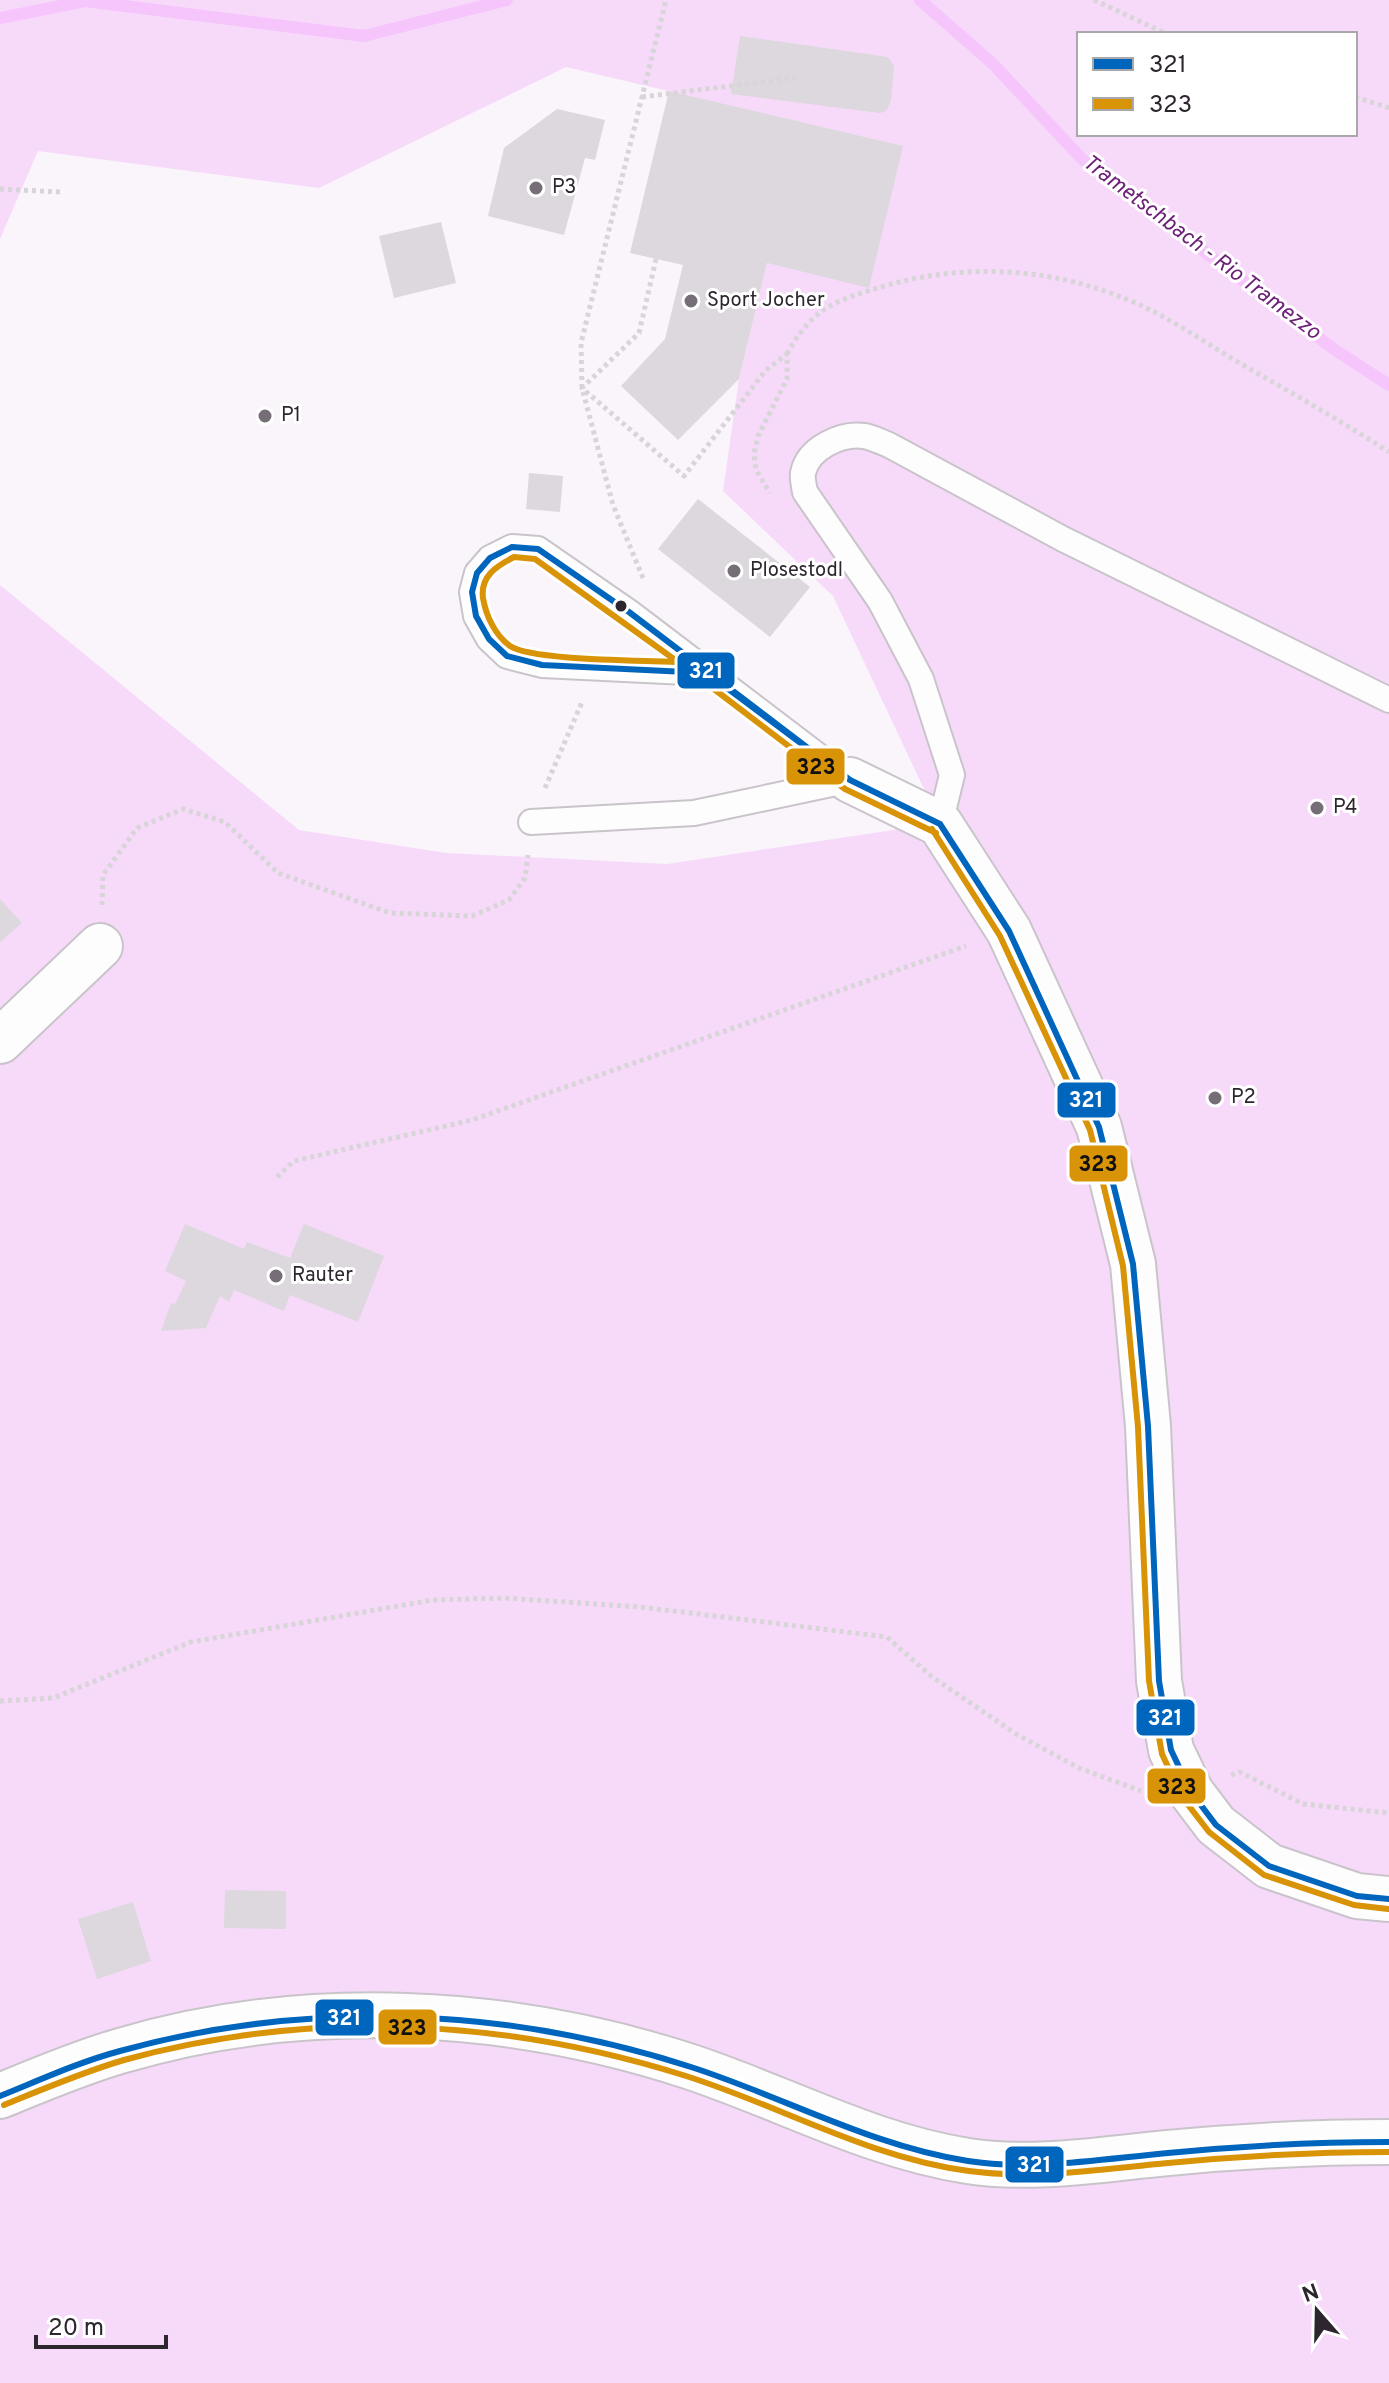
<svg xmlns="http://www.w3.org/2000/svg" width="1389" height="2383" font-family="Overpass,sans-serif">
<style>
.green{fill:#f7dafa;fill-rule:evenodd}
.lines{fill:none;stroke-linecap:round;stroke-linejoin:round}
.stream{stroke:#f5c5fc;stroke-width:12}
.building{fill:#ddd7de}
.lane-casing{stroke:#c9c4ca;stroke-width:28}
.street-casing{stroke:#c9c4ca;stroke-width:48}
.secondary-casing{stroke:#c9c4ca;stroke-width:48}
.path{stroke:#d7d5d7;stroke-width:5;stroke-dasharray:4 4;stroke-linecap:butt}
.lane{stroke:#fefdfe;stroke-width:24}
.street{stroke:#fefdfe;stroke-width:44}
.secondary{stroke:#fefdfe;stroke-width:44}
.bus-1-casing{stroke:#fff;stroke-width:12}
.bus-2-casing{stroke:#fff;stroke-width:12}
.bus-1{stroke:#0065bd;stroke-width:6}
.bus-2{stroke:#d99307;stroke-width:6}
.poi-dot{fill:#756e76;stroke:#fff;stroke-width:3}
.bus-dot{fill:#2d262e;stroke:#fff;stroke-width:3}
.labels{text-anchor:middle;dominant-baseline:central;stroke-width:6;stroke-linejoin:round;paint-order:stroke}
.poi-label{font-size:20px;fill:#2d262e;stroke:#fff;text-anchor:start}
.water-label{font-size:22px;font-style:italic;fill:#6d2078;stroke:#fff}
.line-badge{stroke:#fff;stroke-width:3}
.badge-label{font-size:22px;text-anchor:middle;font-weight:bold;fill:#fff}
.pale-badge-label{font-size:22px;text-anchor:middle;font-weight:bold;fill:#111}
</style>
<rect width="100%" height="100%" fill="#faf4fb"/>
<!-- green -->
<path class="green" d="M0 0H1389V2383H0V585L299 830 446 853 667 864 940 823 833 596 723 491 739 379 767 263 869 287 902 146 566 67 319 188 38 151 0 239ZM1079 34H1355V134H1079Z"/>
<g class="lines">
<!-- stream -->
<path class="stream" d="M920 0 993 64 1082 159 1335 350 1389 385
M0 18 85 1 364 36 507 0"/>
</g>
<!-- building -->
<path class="building" d="M740 36 888 57 894 66 891 101 886 111 880 113 731 94Z
M669 91 903 146 869 288 767 263 739 379 678 440 621 386 665 339 683 265 630 253Z
M557 109 605 120 595 160 585 158 564 235 488 216 504 148Z
M441 222 456 283 394 298 379 236Z
M529 473 563 476 560 512 526 509Z
M698 499 810 587 770 637 658 549Z
M0 899 22 923 0 942Z
M185 1224 244 1249 247 1242 290 1258 304 1224 384 1256 358 1322 290 1295 284 1311 234 1290 229 1302 220 1296 206 1328 161 1331 171 1303 175 1304 186 1281 165 1271Z
M225 1890 286 1891V1929L224 1928Z
M133 1902 151 1961 97 1979 78 1919Z"/>
<g class="lines">
<defs>
<path id="lane" d="M707 673 542 665 507 656 489 639 476 616 472 592 477 573 490 558 512 547 538 549 629 612 850 780
M531 822 694 813 850 780
M940 824 952 775 921 679 880 601 805 492C804 486 802 479 803 473 808 448 841 433 864 436 872 437 881 442 889 445L1063 539 1389 700"/>
<path id="street" d="M850 780 940 824 1009 931 1099 1127 1133 1264 1148 1426 1159 1681 1171 1750 1191 1792 1216 1825 1269 1866 1357 1896 1389 1899
M0 1041 100 946"/>
<path id="secondary" d="M0 2096C39 2080 79 2063 120 2051 305 1996 509 2007 691 2067 784 2098 871 2146 968 2161 1034 2171 1102 2159 1168 2153 1242 2146 1315 2142 1389 2142"/>
</defs>
<!-- lane casing -->
<use href="#lane" class="lane-casing"/>
<!-- street casing -->
<use href="#street" class="street-casing"/>
<!-- secondary casing -->
<use href="#secondary" class="secondary-casing"/>
<!-- path -->
<path class="path" d="M1094 0 1167 34
M642 97 795 78
M1355 97 1389 108
M0 189 60 192
M656 259 639 333 582 388 684 476 766 370 787 354V379L758 436 754 454 756 470 770 493
M787 354C813 306 837 300 888 285 966 263 1051 268 1126 299 1167 315 1205 343 1243 365 1292 393 1341 421 1389 452
M643 578 613 505 582 388 581 343 666 0
M545 788 582 702
M102 905 103 875 137 828 183 809 225 822 278 873 390 913 472 916 509 900 525 878 528 855
M277 1177 294 1161 472 1120 966 946
M0 1701 53 1698 191 1642 433 1600 504 1598 641 1607 887 1637 931 1676 1016 1734 1079 1768 1141 1791
M1231 1775 1240 1772 1303 1804 1389 1813"/>
<!-- lane -->
<use href="#lane" class="lane"/>
<!-- street -->
<use href="#street" class="street"/>
<!-- secondary -->
<use href="#secondary" class="secondary"/>
<defs>
<path id="bus-1" d="M512 547 538 549 629 612 850 780 707 673 542 665 507 656 489 639 476 616 472 592 477 573 490 558Z
M850 780 940 824
M940 824 1009 931 1099 1127 1133 1264 1148 1426 1159 1681 1171 1750 1191 1792 1216 1825 1269 1866 1357 1896 1389 1899
M0 2096C40 2080 79 2062 120 2051 308 1999 506 2007 691 2067 784 2097 871 2146 968 2161 1034 2171 1102 2159 1168 2153 1241 2146 1315 2142 1389 2142"/>
<path id="bus-2" d="M514 557 535 559 678 662C645 660 533 661 510 646 495 635 486 616 483 598 480 576 497 566 514 557Z
M706 683 845 789 936 833
M932 829 1000 936 1090 1130 1123 1266 1138 1427 1149 1681 1162 1754 1182 1797 1209 1832 1264 1875 1354 1905 1388 1909
M4 2105C43 2089 83 2072 124 2060 310 2009 502 2018 686 2076 781 2106 869 2158 969 2171 1036 2180 1102 2169 1168 2163 1242 2156 1315 2152 1389 2152"/>
</defs>
<!-- bus-1 casing -->
<use href="#bus-1" class="bus-1-casing"/>
<!-- bus-2 casing -->
<use href="#bus-2" class="bus-2-casing"/>
<!-- bus-1 -->
<use href="#bus-1" class="bus-1"/>
<!-- bus-2 -->
<use href="#bus-2" class="bus-2"/>
</g>
<!-- markers -->
<g class="poi-dot">
<circle cx="536" cy="188" r="8"/>
<circle cx="691" cy="301" r="8"/>
<circle cx="265" cy="416" r="8"/>
<circle cx="734" cy="571" r="8"/>
<circle cx="1317" cy="808" r="8"/>
<circle cx="1215" cy="1098" r="8"/>
<circle cx="276" cy="1276" r="8"/>
</g>
<circle class="bus-dot" cx="621" cy="606" r="7"/>
<g class="labels">
<!-- poi labels -->
<g class="poi-label">
<text x="552" y="188">P3</text>
<text x="707" y="301">Sport Jocher</text>
<text x="281" y="416">P1</text>
<text x="750" y="571">Plosestodl</text>
<text x="1333" y="808">P4</text>
<text x="1231" y="1098">P2</text>
<text x="292" y="1276">Rauter</text>
</g>
<!-- water labels -->
<g class="water-label">
<text transform="translate(1201 248) rotate(37)">Trametschbach - Rio Tramezzo</text>
</g>
</g>
<g class="line-badge">
<rect x="676" y="651" width="60" height="39" rx="8" fill="#0065bd"/>
<rect x="785" y="747" width="61" height="39" rx="8" fill="#d99307"/>
<rect x="1056" y="1081" width="61" height="38" rx="8" fill="#0065bd"/>
<rect x="1068" y="1144" width="61" height="39" rx="8" fill="#d99307"/>
<rect x="1135" y="1698" width="61" height="39" rx="8" fill="#0065bd"/>
<rect x="1146" y="1767" width="61" height="38" rx="8" fill="#d99307"/>
<rect x="314" y="1998" width="61" height="39" rx="8" fill="#0065bd"/>
<rect x="377" y="2008" width="61" height="38" rx="8" fill="#d99307"/>
<rect x="1004" y="2145" width="61" height="39" rx="8" fill="#0065bd"/>
</g>
<g class="badge-label">
<text x="706" y="678">321</text>
<text x="1086" y="1107">321</text>
<text x="1165" y="1725">321</text>
<text x="344" y="2025">321</text>
<text x="1034" y="2172">321</text>
</g>
<g class="pale-badge-label">
<text x="816" y="774">323</text>
<text x="1098" y="1171">323</text>
<text x="1177" y="1794">323</text>
<text x="407" y="2035">323</text>
</g>
<!-- legend -->
<rect x="1077" y="32" width="280" height="104" fill="#ffffff" stroke="#aba8ab" stroke-width="2"/>
<rect x="1093" y="58" width="40" height="12" fill="#0065bd" stroke="#aba8ab" stroke-width="2"/>
<text x="1149" y="72" font-size="24" fill="#2d262e">321</text>
<rect x="1093" y="98" width="40" height="12" fill="#d99307" stroke="#aba8ab" stroke-width="2"/>
<text x="1149" y="112" font-size="24" fill="#2d262e">323</text>
<!-- north arrow -->
<g transform="translate(1317 2311) rotate(340)" stroke="#ffffff" stroke-width="6" paint-order="stroke">
<path d="M0-6L14 30L0 20L-14 30Z" fill="#2d262e"/>
<text y="-12" font-size="22" font-weight="bold" text-anchor="middle" fill="#2d262e">N</text>
</g>
<!-- scale -->
<path d="M36 2335v12h130v-12" fill="none" stroke="#2d262e" stroke-width="4"/>
<text x="48" y="2335" font-size="24" fill="#2d262e" stroke="#ffffff" stroke-width="6" paint-order="stroke">20 m</text>
</svg>
